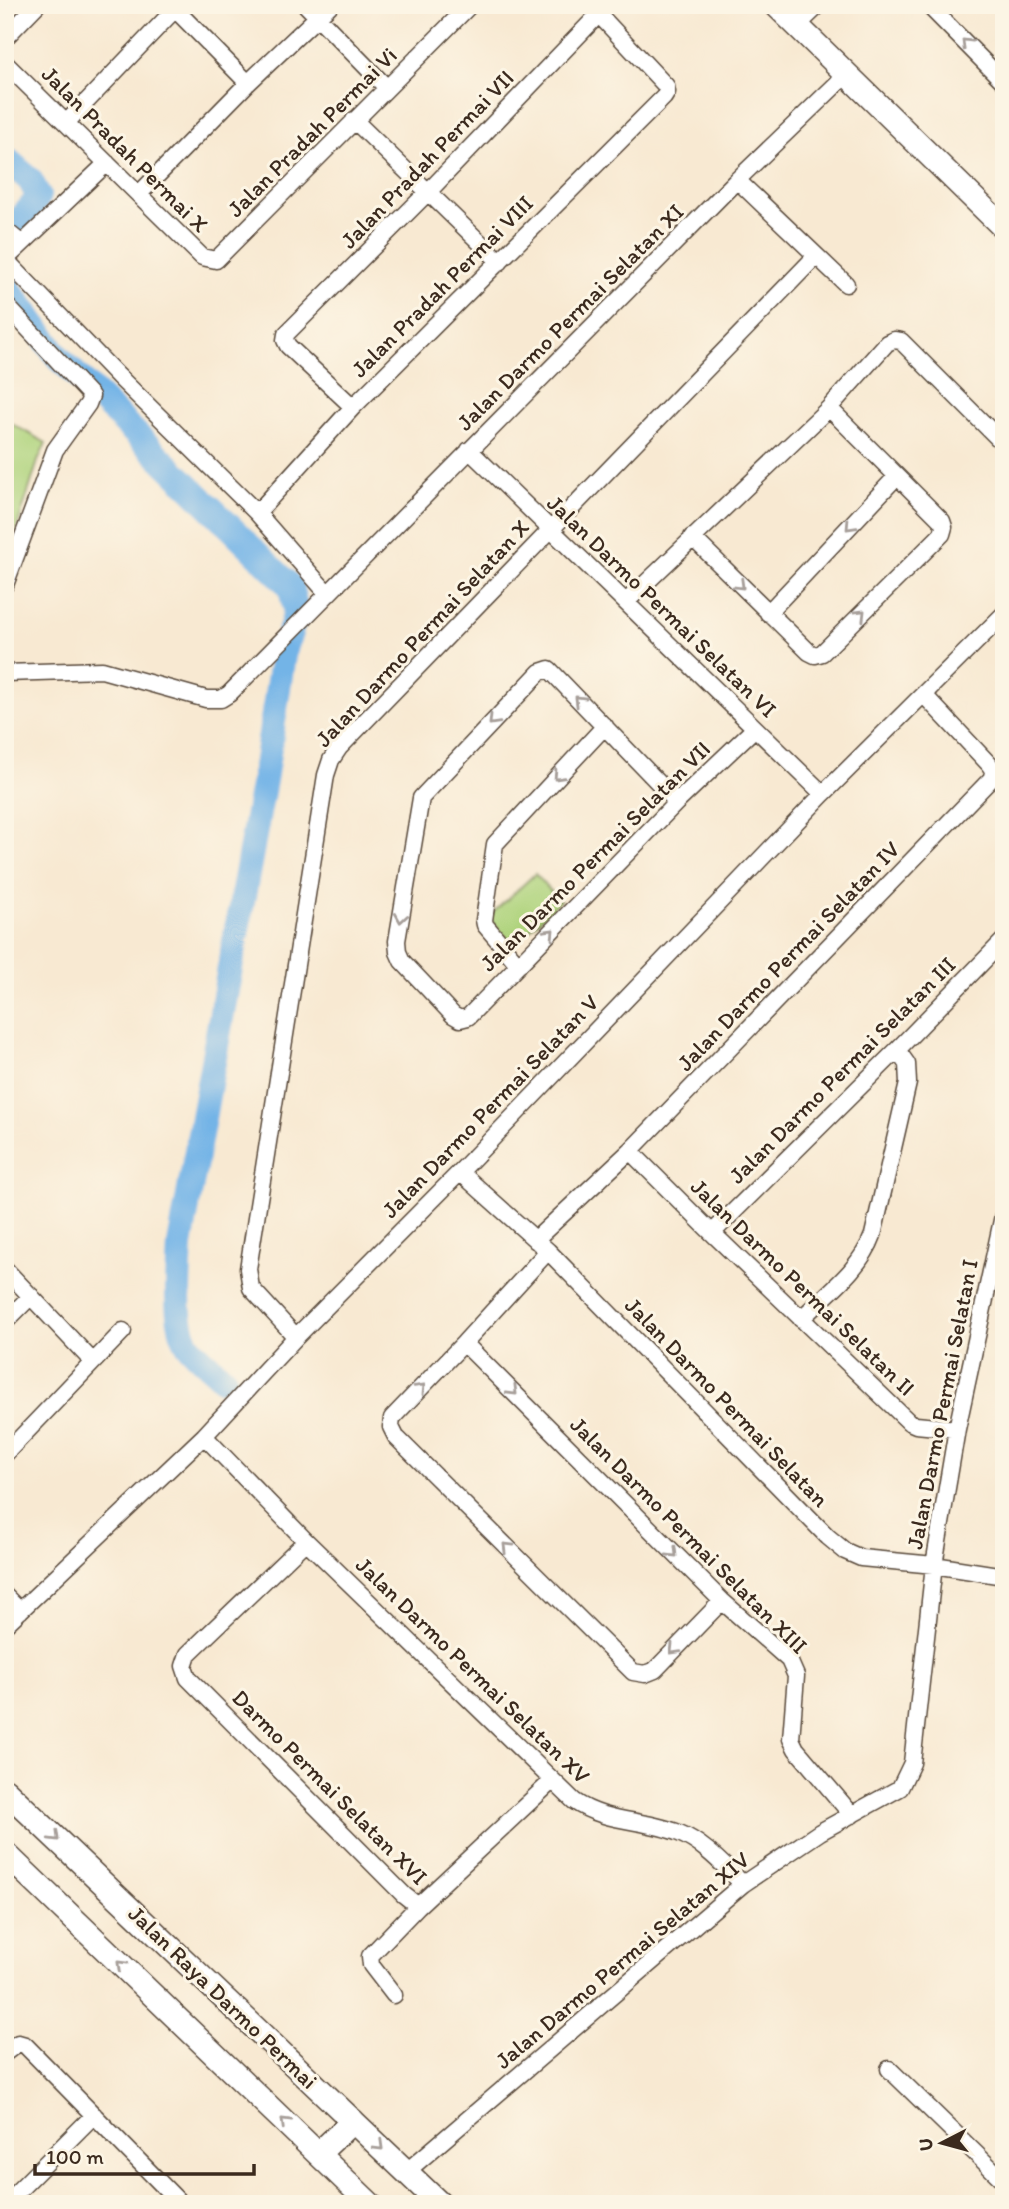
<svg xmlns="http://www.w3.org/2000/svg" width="1009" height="2209" font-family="Itim,sans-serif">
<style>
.green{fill:#aed37c;stroke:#747e4d;stroke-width:2}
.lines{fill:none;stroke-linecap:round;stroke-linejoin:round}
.river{stroke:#73b4e7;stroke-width:26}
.street-casing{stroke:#574739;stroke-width:19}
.secondary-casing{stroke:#574739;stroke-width:26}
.street{stroke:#fff;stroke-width:16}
.secondary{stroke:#fff;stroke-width:23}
.oneway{stroke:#a79f9a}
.labels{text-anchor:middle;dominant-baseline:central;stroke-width:6;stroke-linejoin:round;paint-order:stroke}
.street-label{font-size:23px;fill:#3b2a1e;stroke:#fcf5e5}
</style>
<rect width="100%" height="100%" fill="#fcf5e5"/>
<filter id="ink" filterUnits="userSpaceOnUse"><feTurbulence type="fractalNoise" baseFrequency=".0143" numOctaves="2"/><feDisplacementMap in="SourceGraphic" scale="14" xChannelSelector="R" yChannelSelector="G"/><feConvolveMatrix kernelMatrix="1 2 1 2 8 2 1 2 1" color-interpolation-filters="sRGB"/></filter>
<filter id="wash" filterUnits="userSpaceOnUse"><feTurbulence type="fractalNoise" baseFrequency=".00686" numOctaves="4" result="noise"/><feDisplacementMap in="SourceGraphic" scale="28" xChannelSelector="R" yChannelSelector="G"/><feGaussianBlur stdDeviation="1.57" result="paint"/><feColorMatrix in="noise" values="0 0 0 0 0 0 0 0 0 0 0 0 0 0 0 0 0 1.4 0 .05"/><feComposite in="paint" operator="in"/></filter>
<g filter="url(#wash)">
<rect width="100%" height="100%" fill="#f8e9d2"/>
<!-- green -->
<path class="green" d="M5 420 46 443 38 461 5 565Z
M535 874 560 901 513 945 488 917Z"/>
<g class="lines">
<!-- river -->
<path class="river" d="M5 158 30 180 38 195 36 201 18 222
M5 284 58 357 291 587 296 613 283 655 264 780 180 1245C179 1272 173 1321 188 1344 197 1357 213 1368 224 1379"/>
</g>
</g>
<g filter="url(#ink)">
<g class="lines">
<defs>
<path id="street" d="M171 5 248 83
M306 5 387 88
M928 5 1004 82
M797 26 819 5
M5 38 37 5
M5 63 202 257 216 260 470 5
M354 120 500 262
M66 123 179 5
M737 180 846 284
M139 194 248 83 330 5
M5 230 21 243
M5 259 118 376 257 513 328 594
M6 259 107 163
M5 304 91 396 88 404 55 450 5 585
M353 407 288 346 285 340 286 334 428 192 599 14
M469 450 823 794
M257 513 353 407 664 97 667 92 666 86 590 5
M692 537 809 652 815 655 822 653 942 534 944 527 942 521 829 408
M626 602 829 408 887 343 894 340 901 341 1004 444
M768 613 897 476
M5 673 102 670 206 699H221L229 694 737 180 847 74
M677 802 549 669 540 672 421 798 397 941 398 952 402 961 453 1015 460 1019 468 1017 677 802 755 728
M519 965 485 925 484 920 495 844 605 726
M630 1151 707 1228 909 1422 916 1425 957 1429
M460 1172 548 1251 828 1537 845 1551 861 1558 934 1565 1004 1576
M712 1233 897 1050 1004 940
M535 1240 630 1151 992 778 993 770 989 764 924 695
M548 1251 464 1343 392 1418 391 1427 396 1437 633 1672 645 1674 655 1670 722 1601
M5 1269 93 1362
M801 1319C826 1294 861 1269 873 1235L908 1083 907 1064 897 1050
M5 1322 31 1296
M296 1337 251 1288 248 1269 326 775 331 760 339 748 816 256
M464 1343 722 1601 789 1660 796 1676 791 1739 796 1749 852 1815
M204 1436 306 1541 574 1801C605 1823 645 1819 679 1833 704 1843 724 1866 743 1884
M5 1454 123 1331
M306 1541 188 1654 184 1666 188 1678 404 1895 418 1906
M5 1596 20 1611
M5 1625 204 1436 296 1337 460 1172 823 794 1004 614
M394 1995 371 1965 370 1956 418 1906 552 1781
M5 2053 18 2043 25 2045 181 2204
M889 2069 1004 2181
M406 2172 743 1884 820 1832 900 1788 912 1763 934 1565 957 1429 1004 1211
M5 2204 94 2115"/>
<path id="secondary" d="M776 5 1004 228
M5 1790 440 2204
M5 1853 370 2204
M318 2154 353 2121"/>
</defs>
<!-- street casing -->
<use href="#street" class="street-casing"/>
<!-- secondary casing -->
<use href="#secondary" class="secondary-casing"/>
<!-- street -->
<use href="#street" class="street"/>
<!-- secondary -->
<use href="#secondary" class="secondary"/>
</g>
<!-- one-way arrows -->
<defs><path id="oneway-chevron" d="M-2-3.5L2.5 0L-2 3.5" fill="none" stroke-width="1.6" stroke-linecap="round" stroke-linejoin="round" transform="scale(1.75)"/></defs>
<g class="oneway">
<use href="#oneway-chevron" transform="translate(966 43) rotate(-135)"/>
<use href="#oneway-chevron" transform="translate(850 526) rotate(133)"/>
<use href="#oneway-chevron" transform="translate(740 585) rotate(44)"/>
<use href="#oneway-chevron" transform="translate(861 614) rotate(-45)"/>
<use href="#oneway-chevron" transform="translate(579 700) rotate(-135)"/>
<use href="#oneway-chevron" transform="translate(493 721) rotate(134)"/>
<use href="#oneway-chevron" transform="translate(558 776) rotate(133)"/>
<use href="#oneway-chevron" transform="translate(401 918) rotate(99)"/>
<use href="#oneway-chevron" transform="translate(550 933) rotate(-46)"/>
<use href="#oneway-chevron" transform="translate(421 1388) rotate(-46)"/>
<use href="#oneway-chevron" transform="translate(513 1391) rotate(45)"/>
<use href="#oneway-chevron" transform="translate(507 1547) rotate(-135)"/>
<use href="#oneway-chevron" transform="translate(673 1553) rotate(45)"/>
<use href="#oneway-chevron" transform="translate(674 1650) rotate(134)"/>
<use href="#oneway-chevron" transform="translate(55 1837) rotate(44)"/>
<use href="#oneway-chevron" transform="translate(121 1965) rotate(-136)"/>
<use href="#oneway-chevron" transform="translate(285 2122) rotate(-136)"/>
<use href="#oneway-chevron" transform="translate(379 2146) rotate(44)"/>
</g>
</g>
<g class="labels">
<!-- street labels -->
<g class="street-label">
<text transform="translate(312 132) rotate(-45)">Jalan Pradah Permai Vi</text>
<text transform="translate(125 149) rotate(45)">Jalan Pradah Permai X</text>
<text transform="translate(427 159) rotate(-46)">Jalan Pradah Permai VII</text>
<text transform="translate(442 286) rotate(-45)">Jalan Pradah Permai VIII</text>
<text transform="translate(570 317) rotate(-45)">Jalan Darmo Permai Selatan XI</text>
<text transform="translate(662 606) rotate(44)">Jalan Darmo Permai Selatan VI</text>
<text transform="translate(422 633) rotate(-47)">Jalan Darmo Permai Selatan X</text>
<text transform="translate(595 856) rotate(-45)">Jalan Darmo Permai Selatan VII</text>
<text transform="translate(788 956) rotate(-46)">Jalan Darmo Permai Selatan IV</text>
<text transform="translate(842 1070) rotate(-45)">Jalan Darmo Permai Selatan III</text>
<text transform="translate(490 1106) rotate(-46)">Jalan Darmo Permai Selatan V</text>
<text transform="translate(803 1287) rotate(44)">Jalan Darmo Permai Selatan II</text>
<text transform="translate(727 1402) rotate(46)">Jalan Darmo Permai Selatan</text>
<text transform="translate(942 1404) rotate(-79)">Jalan Darmo Permai Selatan I</text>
<text transform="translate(689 1535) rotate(45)">Jalan Darmo Permai Selatan XIII</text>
<text transform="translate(473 1670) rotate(44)">Jalan Darmo Permai Selatan XV</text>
<text transform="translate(330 1787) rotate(45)">Darmo Permai Selatan XVI</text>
<text transform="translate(622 1960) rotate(-40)">Jalan Darmo Permai Selatan XIV</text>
<text transform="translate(223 1997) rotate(44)">Jalan Raya Darmo Permai</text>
</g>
</g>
<!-- margin -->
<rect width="1009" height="2209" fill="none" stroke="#fcf5e5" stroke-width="28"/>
<!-- north arrow -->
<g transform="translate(942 2143) rotate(264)" stroke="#fcf5e5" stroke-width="5" paint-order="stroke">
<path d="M0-5L12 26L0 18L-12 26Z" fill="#3b2a1e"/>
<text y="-10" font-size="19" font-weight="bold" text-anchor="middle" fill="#3b2a1e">U</text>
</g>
<!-- scale -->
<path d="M35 2164v10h219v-10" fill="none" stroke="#3b2a1e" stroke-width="3.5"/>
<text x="46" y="2164" font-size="21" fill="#3b2a1e" stroke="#fcf5e5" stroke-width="5" paint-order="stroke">100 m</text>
</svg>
